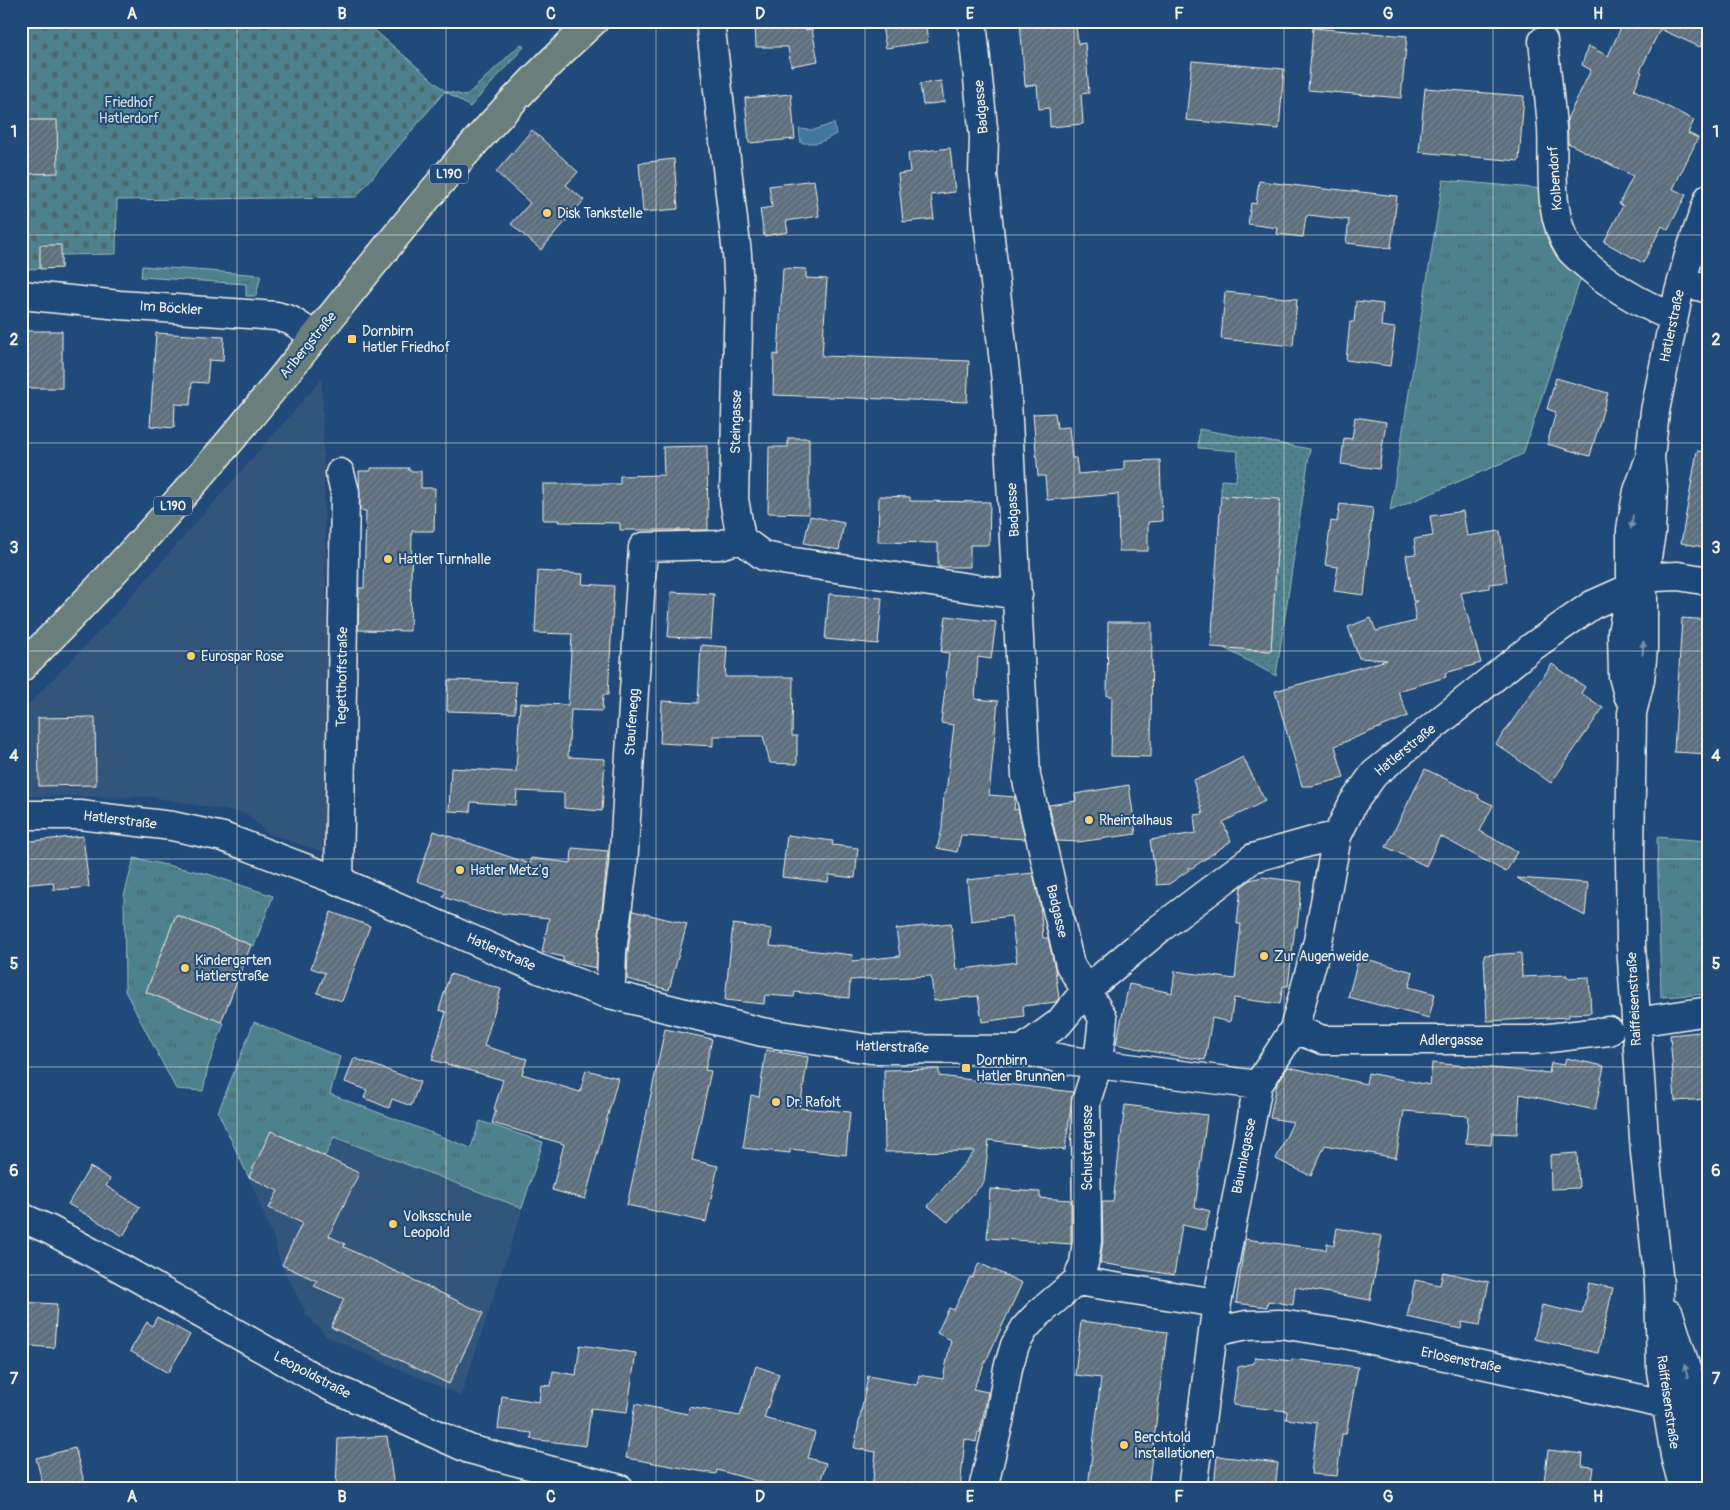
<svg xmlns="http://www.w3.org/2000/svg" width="1730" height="1510" font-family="Pangolin,sans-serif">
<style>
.built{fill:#32557b}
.grass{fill:url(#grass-tufts);stroke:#a1b9ba}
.cemetery{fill:url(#cemetery-stones);stroke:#a1b9ba}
.garden{fill:url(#garden-dots);stroke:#a1b9ba}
.water{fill:#42779f;stroke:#89a8bc}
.building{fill:url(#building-hatch);stroke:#f4f1e8}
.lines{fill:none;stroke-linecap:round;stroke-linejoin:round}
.minor-casing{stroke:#f4f1e8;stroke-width:31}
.major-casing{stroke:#f4f1e8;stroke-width:31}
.minor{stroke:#1f4a7a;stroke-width:28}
.major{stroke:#6b7f7c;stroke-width:28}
.oneway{fill:#748da6}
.grid{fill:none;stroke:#f4f1e8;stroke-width:1;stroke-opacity:0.55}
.poi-dot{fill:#ffd166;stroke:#1f4a7a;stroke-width:2}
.labels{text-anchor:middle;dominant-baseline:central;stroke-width:4;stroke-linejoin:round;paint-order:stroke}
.shield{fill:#1f4a7a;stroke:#b4bfc7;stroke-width:1}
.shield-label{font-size:12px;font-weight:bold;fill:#f4f1e8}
.park-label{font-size:14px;fill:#dbe0da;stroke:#1f4a7a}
.street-label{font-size:14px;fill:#f4f1e8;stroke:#1f4a7a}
.poi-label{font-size:14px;fill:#f4f1e8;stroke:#1f4a7a;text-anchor:start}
.neatline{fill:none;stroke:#f4f1e8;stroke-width:2}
.grid-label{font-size:16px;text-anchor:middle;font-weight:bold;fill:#f4f1e8}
</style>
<defs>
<pattern id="grass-tufts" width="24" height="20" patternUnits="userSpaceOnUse" patternTransform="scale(1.25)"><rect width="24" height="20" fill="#4e818d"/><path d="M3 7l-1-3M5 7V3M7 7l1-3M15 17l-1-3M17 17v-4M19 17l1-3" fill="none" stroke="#4c676d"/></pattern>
<pattern id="cemetery-stones" width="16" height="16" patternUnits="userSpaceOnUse" patternTransform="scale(1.25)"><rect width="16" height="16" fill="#4e818d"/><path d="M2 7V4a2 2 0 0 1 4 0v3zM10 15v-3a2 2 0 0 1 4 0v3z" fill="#4c676d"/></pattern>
<pattern id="garden-dots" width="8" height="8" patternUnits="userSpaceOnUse" patternTransform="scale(1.25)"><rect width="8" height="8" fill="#4e818d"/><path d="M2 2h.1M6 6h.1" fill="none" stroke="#4c676d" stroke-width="1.8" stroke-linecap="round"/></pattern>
<pattern id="building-hatch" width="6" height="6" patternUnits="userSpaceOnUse" patternTransform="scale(1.25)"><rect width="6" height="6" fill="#5d6e7d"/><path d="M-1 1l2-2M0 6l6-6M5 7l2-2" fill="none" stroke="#75838f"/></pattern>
</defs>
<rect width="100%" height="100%" fill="#1f4a7a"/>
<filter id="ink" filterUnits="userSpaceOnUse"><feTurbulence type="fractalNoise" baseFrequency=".02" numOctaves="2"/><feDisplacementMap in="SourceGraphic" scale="10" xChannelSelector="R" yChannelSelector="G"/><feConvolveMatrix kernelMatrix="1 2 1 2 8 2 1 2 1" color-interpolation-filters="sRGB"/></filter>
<g filter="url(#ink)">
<!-- built -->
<path class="built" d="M322 379 331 855 267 833 247 814 151 797 21 796V712L114 616Z
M254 1022 340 1057 330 1094 471 1148 480 1121 544 1143 461 1396 327 1337 306 1313 280 1263 274 1239 244 1166Z"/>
<!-- grass -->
<path class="grass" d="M521 44 524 47 470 107 445 91 466 96Z
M1443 180 1545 189 1581 277 1523 454 1390 511Z
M142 266 261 275 256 296H246V284L141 277Z
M1657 837 1708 841 1709 837V994L1661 997Z
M134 858 208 874 273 896 254 946 176 915 146 992 224 1023 208 1067 203 1091 176 1089 125 991 124 896Z
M254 1022 340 1057 330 1094 471 1148 480 1121 543 1142 522 1208 334 1137 325 1156 271 1131 249 1178 218 1112Z"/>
<!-- cemetery -->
<path class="cemetery" d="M21 21H364L445 91 356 197 117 200 116 254 61 255V268L21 269Z"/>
<!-- garden -->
<path class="garden" d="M1199 429 1310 449 1276 676 1224 648 1271 651 1280 500 1221 496V480L1236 481 1238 451 1198 448Z"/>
<!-- water -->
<path class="water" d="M834 123 836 134 825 140 817 143H801L799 129 814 130Z"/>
<!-- building -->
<path class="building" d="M755 21H805V30L812 29 818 61 791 66 788 47H756Z
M881 21H925L928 42 886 48Z
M1020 21H1071V25H1076L1078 44 1085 43 1089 93 1081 94 1083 124 1050 127 1049 108 1039 109 1037 85 1025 86Z
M1624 21H1709V28L1700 47 1660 29 1640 71 1642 72 1634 90 1694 120 1688 133 1698 138 1673 189 1686 195 1668 230 1662 226 1643 263 1604 242 1623 206 1619 204 1633 176 1568 143 1567 119 1591 70 1582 65 1588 46 1608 56Z
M1313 28 1407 36 1401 98 1308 90Z
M1192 61 1284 69 1279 129 1186 120Z
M941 81 944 102 923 105 920 84Z
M1425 88 1524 96 1519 161 1419 152Z
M791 94 795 139 749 143 745 98Z
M24 120H57L58 173 21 174V129H24Z
M532 130 578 172 566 185 584 200 541 250 511 224 530 203 496 172Z
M950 148 955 192 931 195 934 219 903 222 898 174 910 172 908 153Z
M674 159 678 209 643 212 639 163Z
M814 180 819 216 786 221 788 232 764 236 760 209 772 207 769 186Z
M1259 181 1333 190V189L1397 196 1391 248 1346 243 1349 220 1309 215 1306 217 1303 237 1277 234 1278 228 1248 224 1251 203 1256 204Z
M40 245H61V268L40 269Z
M783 268 806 269V278L827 279 822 356 969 361 967 402 773 395 774 354 778 355Z
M1225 292 1297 299 1293 346 1221 339Z
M1356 301 1383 304 1381 326 1395 328 1390 366 1346 360 1350 322H1354Z
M21 331H62V388H21Z
M156 333 224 337 223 361 209 360 207 383 192 382 190 405 175 404 174 428 150 426Z
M1556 378 1608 393 1590 456 1547 444 1556 412 1547 409Z
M1055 413 1057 428 1069 427 1072 458H1076L1078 474 1124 470V461L1160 460 1162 521 1148 522V551H1119L1118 494 1047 500 1045 476H1038L1033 414Z
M1355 417 1386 422 1379 469 1341 464 1344 438 1352 439Z
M788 438H809V514L768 513 769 447H788Z
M707 446 708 530H620V523L558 522 559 520H543V484H620V476L664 475 663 447Z
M1697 451 1709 452V548L1681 543Z
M371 468H409V471H421V488H435L434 531H412L410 631 358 630 359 588H364L366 511 360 510 359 471H371Z
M879 496 910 497V501L990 502 989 545H970V567H938V543L878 542Z
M1221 496 1280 499 1271 651 1211 647Z
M1340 504 1373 508 1364 595 1334 591 1338 567 1325 565 1331 521 1337 522Z
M1463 511 1467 536 1500 531 1507 582 1489 584V588L1461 593 1481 663 1445 673 1446 677 1398 691 1408 716 1335 746 1344 778 1311 786H1302L1275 691 1387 660 1359 658 1348 627 1371 618 1376 631 1416 621 1413 603 1417 601H1413L1406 555 1416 554 1414 539 1433 536 1430 516Z
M810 516 844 523 839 550 804 543Z
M538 571 583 574 582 584 614 586 608 695H603L602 711 571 710 568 757 605 759 602 811 564 808V793L517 791 516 805 471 802 470 812 449 811 451 768 516 772 520 703 568 705 572 634 535 633Z
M671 592 714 594 711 639 668 637Z
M829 594 882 598 878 644 825 639Z
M946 616 996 622 991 659 978 657 975 699 998 701 989 795 1015 797 1014 810 1018 809 1025 839 961 835 957 852 937 848 942 829 944 793H946L954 725 941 723 949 653 941 652Z
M1682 618 1709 620V754L1674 752Z
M1108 622H1152L1151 757 1111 756 1112 696H1107Z
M701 645 727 647 725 677H793L792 736H797V764L770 763 763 736H713V746L660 743 662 701 698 703Z
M1552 664 1585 687 1581 693 1603 708 1551 783 1496 744Z
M448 680 516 682 515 713 447 711Z
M95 717 96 785 39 786 38 718Z
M1243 757 1265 801 1223 822 1231 841 1192 868H1188L1189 870 1169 884 1157 885 1150 840 1196 833 1194 815 1203 814 1193 780 1206 776Z
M1425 769 1479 795 1478 798 1493 805 1480 831 1517 852 1506 872 1440 836 1426 866 1386 847Z
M1129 785 1136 834 1078 842 1057 841 1049 805 1076 801 1075 794Z
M434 831 530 864 531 858 571 863 572 848 608 851 596 968 563 961V957L542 952 549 918 488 912 443 897 446 891 417 881Z
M787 835 833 841 832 845 858 848 855 878 829 875 828 882 782 877Z
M83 836 89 887 54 890 53 882 21 885V842Z
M1033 873 1040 903 1043 938H1048L1055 969 1059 998 1056 1002 1023 1006 1024 1016 982 1022 978 996 934 1001 931 976 850 980 849 998 795 992 794 997 765 995 764 1004 725 1000 733 924 772 929 770 946 853 955 852 961 900 956 896 929 951 923 956 970 1017 962 1011 916 971 921 967 880Z
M1262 877 1302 882 1297 927H1295L1288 986H1283L1280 1004 1234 998 1230 1022 1212 1018 1205 1060 1164 1054 1116 1044 1129 984 1172 993 1175 971 1235 979 1241 924H1237L1241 887 1250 880Z
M1517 878 1588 883 1585 916Z
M633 911 687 924 669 990 627 979 628 953Z
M331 912 370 926 342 1001 317 993 325 973 311 968Z
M176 915 251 945 221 1022 146 992Z
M1521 953 1522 977 1567 975V978L1589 977 1591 1013 1569 1014V1017L1487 1021 1484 955Z
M1359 957 1413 972 1409 987 1435 994 1429 1018 1348 997Z
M450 974 501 989 484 1046 527 1059 522 1074 580 1092 586 1070 618 1078 585 1199 552 1190 564 1144 492 1123 496 1110 494 1109 503 1080 432 1060 446 1012 439 1010Z
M665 1029 712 1039 705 1070 711 1071 692 1160 718 1166 706 1222 627 1205Z
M1709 1031V1099L1675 1101 1670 1035Z
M766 1050 808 1057 800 1108 850 1112 846 1155 790 1149V1153L743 1148 751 1095 759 1097Z
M354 1058 420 1082 411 1106 392 1099 389 1108 364 1098 367 1090 345 1082Z
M1566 1058 1604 1066 1595 1110 1520 1094 1517 1134 1492 1133 1491 1145 1466 1143 1468 1116 1404 1111 1396 1158 1325 1145 1311 1176 1276 1159 1293 1122 1270 1118 1277 1084 1288 1067 1366 1084 1368 1073 1430 1085 1432 1063 1549 1073 1551 1063 1564 1065Z
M939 1069V1076L1073 1092 1065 1150 989 1140 984 1182 948 1222 928 1206 975 1151 885 1152 884 1070Z
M1125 1105 1207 1115 1195 1207 1210 1211 1205 1230 1182 1225 1174 1275 1100 1263 1103 1241 1102 1202H1113Z
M271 1131 359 1173 329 1236 345 1244 344 1247 483 1313 449 1384 331 1327 344 1299 314 1286 317 1281 282 1265 302 1223 269 1208 278 1191 249 1177Z
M1577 1153 1579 1188 1551 1189 1550 1155Z
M90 1167 110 1179 106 1186 140 1207 123 1236 68 1204Z
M990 1189 1040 1192V1198L1071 1200V1244L987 1238Z
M1337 1228 1382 1236 1370 1300 1295 1287 1293 1305 1268 1301 1267 1307 1236 1303 1245 1239 1326 1250 1327 1243 1334 1245Z
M979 1263 1022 1283 973 1389 988 1392 980 1432H978L976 1442 965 1439 960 1489H872L876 1452 854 1448 868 1376 917 1385 919 1375 943 1379 951 1340 937 1333 949 1308 954 1310 970 1277 972 1278Z
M1443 1272 1489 1282 1480 1325 1462 1322 1461 1329 1407 1317 1415 1280 1440 1285Z
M1589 1283 1613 1288 1598 1353 1534 1339 1542 1305 1582 1314Z
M21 1302 57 1304 54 1348 21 1345Z
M157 1317 190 1335 168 1373 130 1351 147 1322 152 1326Z
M1081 1321 1167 1332 1148 1489H1104L1088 1487 1101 1378 1075 1375Z
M580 1345 636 1353 627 1412 591 1408 586 1446 531 1439 532 1433 498 1429 502 1396 539 1402 541 1385 551 1386 553 1371 576 1375Z
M1256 1357 1292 1361V1359L1358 1367 1346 1434H1342L1337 1476 1311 1474 1317 1423 1286 1419 1287 1411 1233 1405 1238 1367 1254 1363Z
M756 1366 779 1374 764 1418 815 1433 808 1458 826 1463 818 1489H785L717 1470 716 1474 626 1458 635 1404 688 1414 689 1407 740 1416Z
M387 1436 394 1489H336L338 1439Z
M75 1448 86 1489H44L36 1458Z
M1548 1450 1583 1454 1582 1466 1594 1467 1591 1489H1543Z
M1217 1456 1278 1463 1275 1489H1214Z"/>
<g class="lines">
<defs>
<path id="minor" d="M710 21 737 254 739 291 734 499 741 539 764 556 788 561 1018 595
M972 21 984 137 983 175 1006 381 1026 776 1070 965 1103 1018 1098 1063 1086 1102 1087 1241 1084 1263 1077 1281 1038 1314 1025 1328 1015 1345 1008 1368 1000 1417 983 1489
M1543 41C1546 70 1550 99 1552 128 1554 168 1547 213 1569 248 1572 253 1578 257 1582 261 1609 285 1641 304 1673 317
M1682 282 1709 289
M21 295 120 305 276 316 290 320 315 336
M1650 458 1653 487 1651 533 1643 582V649L1640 680 1632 713 1630 858 1631 945 1645 1152 1659 1284 1661 1371 1675 1456 1684 1489
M1628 695 1623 676 1622 632 1631 587V530L1633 517 1638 491 1650 458 1655 411 1678 296 1689 255 1709 198
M21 815H80L172 826 223 837 339 881 539 969 605 993 762 1032 870 1049 1022 1050 1067 1060 1258 1085
M339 881 345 492 340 473
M605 993 611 981 612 952 623 866 643 547 719 545 741 539
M1636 1022 1709 1011
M1294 1029 1323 1040H1532L1609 1031
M1022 1050 1059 1023 1086 990 1159 929 1253 858 1313 841 1337 836
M21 1217 50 1230 124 1270 329 1386 469 1449 620 1489
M1077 1281 1217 1303
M1669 1314 1688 1375 1694 1411 1700 1454 1698 1489
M1213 1332 1247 1325 1280 1324 1345 1334 1709 1414
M1192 1489 1217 1303 1258 1085 1294 1029 1318 941 1337 836 1353 803 1374 774 1532 647 1592 605 1655 577 1678 576 1709 581"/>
<path id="major" d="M21 668C92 597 160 523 225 447 346 304 454 148 594 21"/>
</defs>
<!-- minor casing -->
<use href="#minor" class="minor-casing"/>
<!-- major casing -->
<use href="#major" class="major-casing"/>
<!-- minor -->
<use href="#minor" class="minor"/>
<!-- major -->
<use href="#major" class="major"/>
</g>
<!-- one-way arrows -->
<defs><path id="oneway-solid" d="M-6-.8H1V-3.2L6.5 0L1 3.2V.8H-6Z" transform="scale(1.25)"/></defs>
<g class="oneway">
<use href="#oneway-solid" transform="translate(1632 522) rotate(98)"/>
<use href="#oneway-solid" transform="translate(1643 648) rotate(-86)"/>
<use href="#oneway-solid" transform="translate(1686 1371) rotate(-105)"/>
</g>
</g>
<!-- grid -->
<path class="grid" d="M237 21V1489M446 21V1489M656 21V1489M865 21V1489M1074 21V1489M1284 21V1489M1493 21V1489M21 235H1709M21 443H1709M21 651H1709M21 859H1709M21 1067H1709M21 1275H1709"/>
<!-- markers -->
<g class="poi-dot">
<circle cx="547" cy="213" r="5"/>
<rect x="347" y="334" width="10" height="10" rx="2.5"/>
<circle cx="388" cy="559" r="5"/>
<circle cx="191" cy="656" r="5"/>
<circle cx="1089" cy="820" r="5"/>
<circle cx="460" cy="870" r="5"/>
<circle cx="1264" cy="956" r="5"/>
<circle cx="185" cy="968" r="5"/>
<rect x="961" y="1063" width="10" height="10" rx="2.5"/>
<circle cx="776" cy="1102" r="5"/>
<circle cx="393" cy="1224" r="5"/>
<circle cx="1124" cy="1445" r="5"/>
</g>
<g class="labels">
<!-- shield labels -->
<g class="shield">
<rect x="430" y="164.5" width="38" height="19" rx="4"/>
<rect x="154" y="496.5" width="38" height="19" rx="4"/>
</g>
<g class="shield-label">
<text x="449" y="174">L190</text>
<text x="173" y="506">L190</text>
</g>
<!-- park labels -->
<g class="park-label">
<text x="129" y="102">Friedhof<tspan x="129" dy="16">Hatlerdorf</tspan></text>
</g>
<!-- street labels -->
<g class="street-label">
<text transform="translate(981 107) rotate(-95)">Badgasse</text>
<text transform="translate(1555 178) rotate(-94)">Kolbendorf</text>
<text transform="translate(171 308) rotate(4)">Im Böckler</text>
<text transform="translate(1672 326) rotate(-78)">Hatlerstraße</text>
<text transform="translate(308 345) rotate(-51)">Arlbergstraße</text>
<text transform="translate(736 422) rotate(-89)">Steingasse</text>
<text transform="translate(1013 510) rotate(-93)">Badgasse</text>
<text transform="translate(342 677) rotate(-89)">Tegetthoffstraße</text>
<text transform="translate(632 722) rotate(-86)">Staufenegg</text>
<text transform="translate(1405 750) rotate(-39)">Hatlerstraße</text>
<text transform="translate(120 820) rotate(7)">Hatlerstraße</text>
<text transform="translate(1057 911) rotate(77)">Badgasse</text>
<text transform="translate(501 952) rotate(24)">Hatlerstraße</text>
<text transform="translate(1634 999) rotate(-93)">Raiffeisenstraße</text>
<text x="1451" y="1040">Adlergasse</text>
<text transform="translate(892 1047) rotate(2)">Hatlerstraße</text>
<text transform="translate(1087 1148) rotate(-90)">Schustergasse</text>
<text transform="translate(1244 1156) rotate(-79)">Bäumlegasse</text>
<text transform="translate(1461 1360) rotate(12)">Erlosenstraße</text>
<text transform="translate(312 1375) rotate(28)">Leopoldstraße</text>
<text transform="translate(1668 1402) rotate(82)">Raiffeisenstraße</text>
</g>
<!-- poi labels -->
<g class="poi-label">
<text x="557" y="213">Disk Tankstelle</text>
<text x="362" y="331">Dornbirn<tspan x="362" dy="16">Hatler Friedhof</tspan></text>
<text x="398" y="559">Hatler Turnhalle</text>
<text x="201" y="656">Eurospar Rose</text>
<text x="1099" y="820">Rheintalhaus</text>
<text x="470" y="870">Hatler Metz'g</text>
<text x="1274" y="956">Zur Augenweide</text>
<text x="195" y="960">Kindergarten<tspan x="195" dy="16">Hatlerstraße</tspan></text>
<text x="976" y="1060">Dornbirn<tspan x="976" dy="16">Hatler Brunnen</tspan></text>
<text x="786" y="1102">Dr. Rafolt</text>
<text x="403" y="1216">Volksschule<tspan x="403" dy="16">Leopold</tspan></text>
<text x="1134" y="1437">Berchtold<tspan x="1134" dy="16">Installationen</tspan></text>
</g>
</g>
<!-- margin -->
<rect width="1730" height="1510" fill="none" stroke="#1f4a7a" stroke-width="55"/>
<rect x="28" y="28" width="1674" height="1454" class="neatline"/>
<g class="grid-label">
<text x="132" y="19">A</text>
<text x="342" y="19">B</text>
<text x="551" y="19">C</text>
<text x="760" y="19">D</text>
<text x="970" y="19">E</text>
<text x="1179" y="19">F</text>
<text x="1388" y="19">G</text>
<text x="1598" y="19">H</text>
<text x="14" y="137">1</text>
<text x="1716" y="137">1</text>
<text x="14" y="345">2</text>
<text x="1716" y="345">2</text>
<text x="14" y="553">3</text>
<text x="1716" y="553">3</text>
<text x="14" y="761">4</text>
<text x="1716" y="761">4</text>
<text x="14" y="969">5</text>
<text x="1716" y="969">5</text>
<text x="14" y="1176">6</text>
<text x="1716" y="1176">6</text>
<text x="14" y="1384">7</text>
<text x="1716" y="1384">7</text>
<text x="132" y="1502">A</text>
<text x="342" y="1502">B</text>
<text x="551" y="1502">C</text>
<text x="760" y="1502">D</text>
<text x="970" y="1502">E</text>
<text x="1179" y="1502">F</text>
<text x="1388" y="1502">G</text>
<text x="1598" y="1502">H</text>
</g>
</svg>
